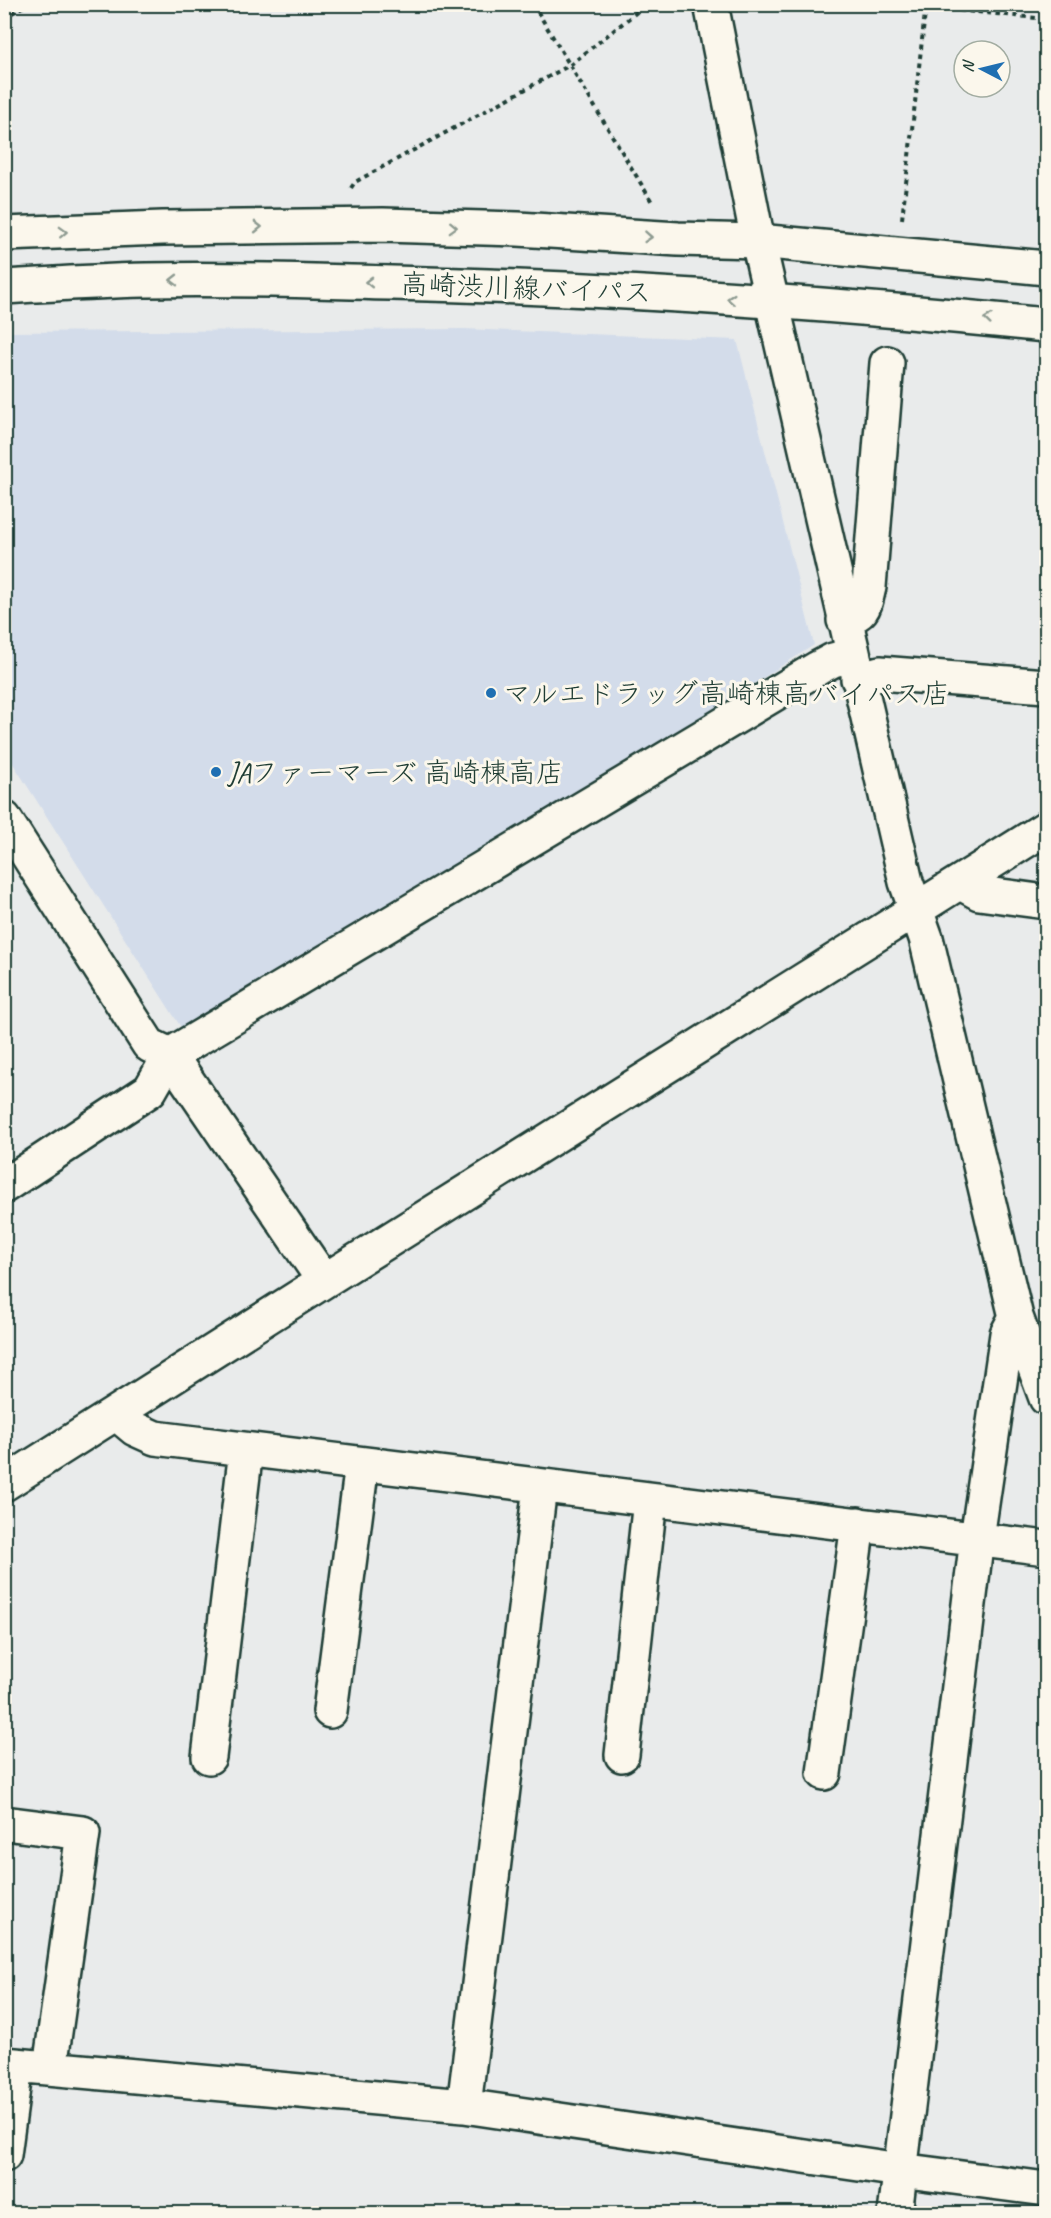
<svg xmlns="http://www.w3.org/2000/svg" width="1051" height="2218" font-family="Caveat,'Klee One',sans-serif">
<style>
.built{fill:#d3dcea}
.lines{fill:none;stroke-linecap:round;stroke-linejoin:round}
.minor-casing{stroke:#1f3d34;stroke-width:38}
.major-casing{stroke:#1f3d34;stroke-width:38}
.path{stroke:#1f3d34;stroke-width:4;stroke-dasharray:4.5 4.5;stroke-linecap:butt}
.minor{stroke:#fbf7ec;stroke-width:33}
.major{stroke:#fbf7ec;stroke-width:33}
.oneway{stroke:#8d9a90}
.poi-dot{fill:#1f6fb2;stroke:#fbf7ec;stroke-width:2}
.labels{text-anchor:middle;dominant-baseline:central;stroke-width:6;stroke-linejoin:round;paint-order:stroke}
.street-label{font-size:28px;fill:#1f3d34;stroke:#fbf7ec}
.poi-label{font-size:28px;fill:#1f3d34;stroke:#fbf7ec;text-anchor:start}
</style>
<rect width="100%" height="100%" fill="#e9ebeb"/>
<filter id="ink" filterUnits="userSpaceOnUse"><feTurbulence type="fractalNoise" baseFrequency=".0167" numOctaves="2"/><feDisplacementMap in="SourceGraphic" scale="12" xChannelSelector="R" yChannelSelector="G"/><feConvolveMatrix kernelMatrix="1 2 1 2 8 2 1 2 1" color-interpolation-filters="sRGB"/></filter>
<g filter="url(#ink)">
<!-- built -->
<path class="built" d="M464 329 737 340 814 645 193 1046 5 751V332Z"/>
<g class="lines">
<defs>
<path id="minor" d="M711 4 758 241 906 882 926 938 1016 1317 1046 1398
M844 620C865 613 864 607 869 587L887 363
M858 679 880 673 1046 686
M4 818 149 1045 170 1055 324 1281
M961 883 979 893 1046 902
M4 1186 150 1090 170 1055 818 668 833 660 852 655
M117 1414 135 1429 155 1438 1046 1548
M4 1484 324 1281 1046 828
M330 1711 362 1464
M622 1755 650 1500
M209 1757 246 1450
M824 1773 858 1524
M4 1823 83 1833 50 2068
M4 2064 464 2106 900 2170 1046 2189
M464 2106 540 1487
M4 2155 16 2066
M895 2214 977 1538 1007 1334 1016 1317"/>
<path id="major" d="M4 234 163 228 383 225 518 229 678 239 758 241 1046 268
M4 287C52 284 99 281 146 280 228 278 310 281 392 283 611 288 829 303 1046 325"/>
</defs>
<!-- minor casing -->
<use href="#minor" class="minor-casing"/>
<!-- major casing -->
<use href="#major" class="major-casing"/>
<!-- path -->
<path class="path" d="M533 4 652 202
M897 4 1046 19
M4 18 27 4
M351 188 355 182 570 65 647 4
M902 219 926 4"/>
<!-- minor -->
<use href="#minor" class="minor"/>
<!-- major -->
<use href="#major" class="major"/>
</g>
<!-- one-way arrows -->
<defs><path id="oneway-chevron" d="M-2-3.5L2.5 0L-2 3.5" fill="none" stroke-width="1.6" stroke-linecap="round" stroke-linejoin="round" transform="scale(1.5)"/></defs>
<g class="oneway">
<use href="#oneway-chevron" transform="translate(258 227) rotate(-1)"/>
<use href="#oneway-chevron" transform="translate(453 227) rotate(2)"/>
<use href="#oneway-chevron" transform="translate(63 232) rotate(-2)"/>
<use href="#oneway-chevron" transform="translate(648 237) rotate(4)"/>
<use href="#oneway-chevron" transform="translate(174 280) rotate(180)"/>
<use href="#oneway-chevron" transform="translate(369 282) rotate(-179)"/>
<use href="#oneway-chevron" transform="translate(731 299) rotate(-176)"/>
<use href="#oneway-chevron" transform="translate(988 319) rotate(-174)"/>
</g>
</g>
<!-- markers -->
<g class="poi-dot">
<circle cx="491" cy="693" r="6"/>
<circle cx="216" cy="772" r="6"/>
</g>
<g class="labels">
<!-- street labels -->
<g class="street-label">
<text transform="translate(526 288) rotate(2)">高崎渋川線バイパス</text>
</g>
<!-- poi labels -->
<g class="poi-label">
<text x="503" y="693">マルエドラッグ高崎棟高バイパス店</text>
<text x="228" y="772">JAファーマーズ 高崎棟高店</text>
</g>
</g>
<!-- margin -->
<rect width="1051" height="2218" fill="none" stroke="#fbf7ec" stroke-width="24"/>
<rect x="12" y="12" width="1027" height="2194" fill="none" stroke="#1f3d34" stroke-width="2" filter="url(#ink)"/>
<!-- north arrow -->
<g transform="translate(982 69) rotate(277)"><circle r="28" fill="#fbf7ec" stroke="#a3ada2" stroke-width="1.5"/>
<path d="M0-4.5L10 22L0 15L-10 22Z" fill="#1f6fb2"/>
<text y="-9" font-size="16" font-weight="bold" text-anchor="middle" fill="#1f3d34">N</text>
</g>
</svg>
